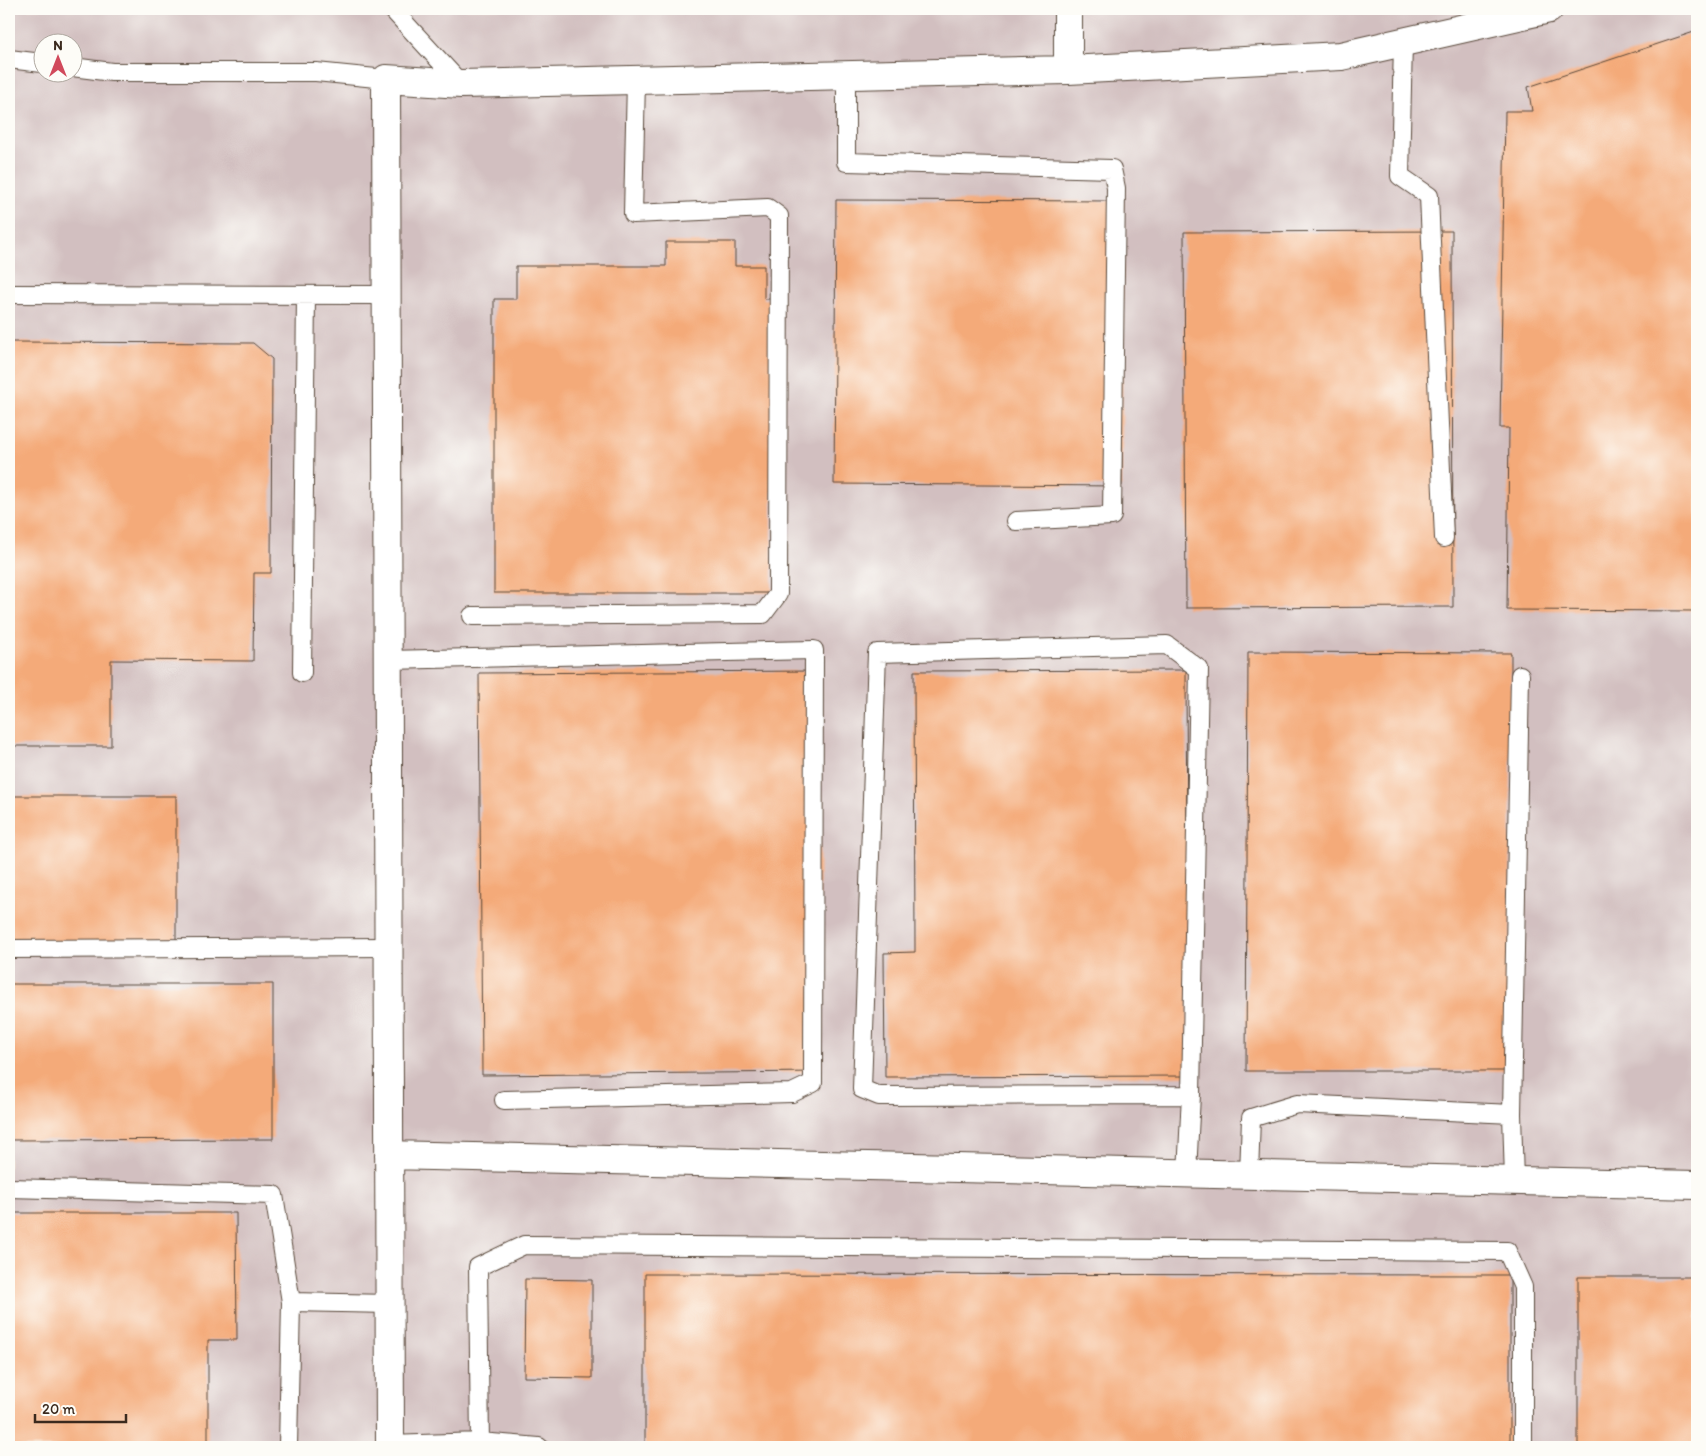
<svg xmlns="http://www.w3.org/2000/svg" width="1706" height="1456" font-family="Itim,sans-serif">
<style>
.industrial{fill:#d2bfc0;fill-rule:evenodd}
.building{fill:#f4aa79}
.lines{fill:none;stroke-linecap:round;stroke-linejoin:round}
.lane-casing{stroke:#574638;stroke-width:20}
.street-casing{stroke:#574638;stroke-width:30}
.lane{stroke:#fff;stroke-width:18}
.street{stroke:#fff;stroke-width:28}
</style>
<rect width="100%" height="100%" fill="#fdfcf7"/>
<filter id="ink" filterUnits="userSpaceOnUse"><feTurbulence type="fractalNoise" baseFrequency=".02" numOctaves="2"/><feDisplacementMap in="SourceGraphic" scale="10" xChannelSelector="R" yChannelSelector="G"/><feConvolveMatrix kernelMatrix="1 2 1 2 8 2 1 2 1" color-interpolation-filters="sRGB"/></filter>
<filter id="wash" filterUnits="userSpaceOnUse"><feTurbulence type="fractalNoise" baseFrequency=".0096" numOctaves="4" result="noise"/><feDisplacementMap in="SourceGraphic" scale="20" xChannelSelector="R" yChannelSelector="G"/><feGaussianBlur stdDeviation="1.12" result="paint"/><feColorMatrix in="noise" values="0 0 0 0 0 0 0 0 0 0 0 0 0 0 0 0 0 1.4 0 .05"/><feComposite in="paint" operator="in"/></filter>
<g filter="url(#wash)">
<rect width="100%" height="100%" fill="#f7e4ce"/>
<!-- industrial -->
<path class="industrial" d="M9 9H1697V1447H9ZM42 42H72V72H42Z"/>
<g id="blocks">
<!-- building -->
<path class="building" d="M1697 31V611L1507 610 1509 428H1500L1505 111H1532L1528 87Z
M836 200 1123 201 1122 486 834 484Z
M1452 231 1453 607 1186 608 1184 232Z
M666 242H735V266H764V299H772V593H494V299H516V266H666Z
M9 342 253 343 272 359 271 573H254L253 661 111 660V746H9Z
M1248 652 1511 653 1510 1071H1246Z
M1186 670 1188 1076 885 1077 884 953 915 952 914 671Z
M818 671 821 1072 482 1075 479 673Z
M9 796H176V945H9Z
M9 984H273V1139L9 1140Z
M9 1213H236L237 1340H208V1447H9Z
M645 1274 1510 1275V1447H645Z
M1578 1277H1697V1447H1578Z
M525 1279 592 1280V1378L524 1377Z"/>
</g>
</g>
<g filter="url(#ink)">
<use href="#blocks" fill-opacity="0" stroke="#574638" stroke-width="1"/>
<g class="lines">
<defs>
<path id="lane" d="M392 9 461 84
M1403 42 1400 176 1429 196 1444 538
M9 59 42 63
M72 67 112 72H316L386 79
M846 75V162L1112 169 1116 188 1112 516 1016 521
M9 294 387 295
M472 616 763 614 778 594 779 216 768 208 633 214 636 80
M388 660 814 650 813 1083 792 1093 504 1100
M302 673 306 295
M9 949 389 947
M1187 1173 1191 1095 1199 669 1167 645 877 653 862 1089 879 1096 1191 1095
M1249 1175 1251 1118 1297 1104 1512 1114
M1514 1181 1512 1114 1520 675
M9 1188 274 1195 291 1302
M390 1445 480 1442 539 1447
M288 1447 291 1302 390 1304
M480 1447 478 1267 524 1245 1507 1251 1523 1287V1447"/>
<path id="street" d="M1068 9V70
M389 1155 1697 1185
M390 1447 386 79 461 84 1068 70 1341 56 1549 9"/>
</defs>
<!-- lane casing -->
<use href="#lane" class="lane-casing"/>
<!-- street casing -->
<use href="#street" class="street-casing"/>
<!-- lane -->
<use href="#lane" class="lane"/>
<!-- street -->
<use href="#street" class="street"/>
</g>
</g>
<!-- margin -->
<rect width="1706" height="1456" fill="none" stroke="#fdfcf7" stroke-width="30"/>
<!-- north arrow -->
<g transform="translate(58 58)"><circle r="24" fill="#fdfcf7" stroke="#afa8a0"/>
<path d="M0-4L9 19L0 12L-9 19Z" fill="#d1495b"/>
<text y="-8" font-size="14" font-weight="bold" text-anchor="middle" fill="#3b2a1e">N</text>
</g>
<!-- scale -->
<path d="M35 1414v8h91v-8" fill="none" stroke="#3b2a1e" stroke-width="2.5"/>
<text x="42" y="1414" font-size="15" fill="#3b2a1e" stroke="#fdfcf7" stroke-width="4" paint-order="stroke">20 m</text>
</svg>
